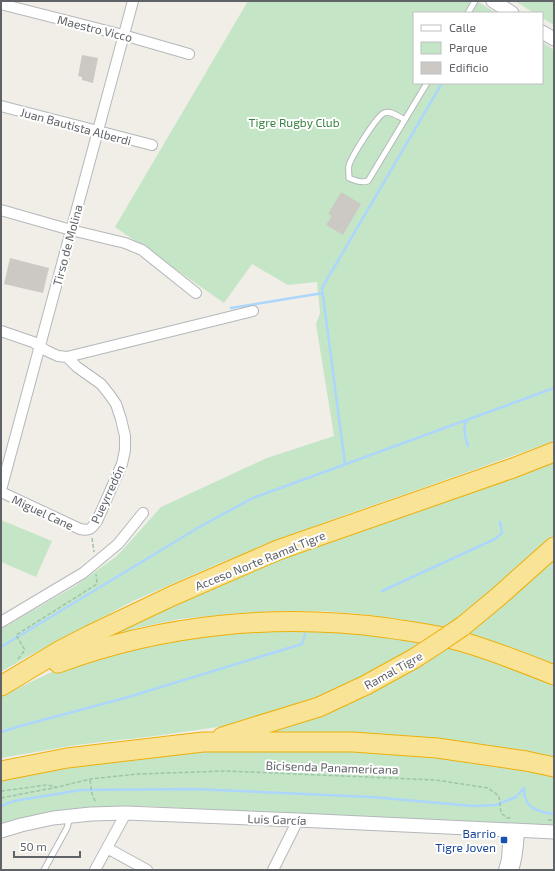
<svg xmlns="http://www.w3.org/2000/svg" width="555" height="871" font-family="'Exo 2',sans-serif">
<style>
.green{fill:#c5e6c6}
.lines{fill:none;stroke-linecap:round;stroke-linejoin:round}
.stream{stroke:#acd6fc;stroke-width:2.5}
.building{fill:#ccc9c4}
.service-casing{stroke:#b4b7bb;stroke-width:7}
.minor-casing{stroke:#b4b7bb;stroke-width:12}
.tertiary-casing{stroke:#b4b7bb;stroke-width:15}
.motorway-casing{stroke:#eeaf0a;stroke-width:21}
.path{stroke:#9dc5aa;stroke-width:1.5;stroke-dasharray:4 2;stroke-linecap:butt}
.service{stroke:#fff;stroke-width:5}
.minor{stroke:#fff;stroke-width:10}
.tertiary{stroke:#fff;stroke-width:13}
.motorway{stroke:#f9e396;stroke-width:19}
.motorway-bridge-casing{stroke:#eeaf0a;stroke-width:21;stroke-linecap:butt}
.motorway-bridge{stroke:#f9e396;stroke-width:19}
.transit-dot{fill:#1a4fb4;stroke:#fff;stroke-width:1.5}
.labels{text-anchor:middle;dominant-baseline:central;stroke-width:4;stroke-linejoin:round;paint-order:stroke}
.street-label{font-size:12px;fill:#5f6267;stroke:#fff}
.park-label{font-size:12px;fill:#398340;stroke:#fff}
.transit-label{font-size:12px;fill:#164399;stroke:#fff;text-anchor:end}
</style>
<rect width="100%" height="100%" fill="#f0eee7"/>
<!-- green -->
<path class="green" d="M248 1H477L496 13H414V83H542V42L554 50V441L476 469 331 520 220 563 133 601 25 658 1 672V629L75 586 117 556 161 507 267 458 334 436 316 324 320 313 317 282 288 285 252 264 224 303 115 227Z
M515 1H554V25L542 18V13H534Z
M554 457V664L513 648 468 634 416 622 370 615 323 611H278L229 614 180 619 136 628 93 643 209 586Z
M1 520 52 541 36 577 1 562Z
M298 626 452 643 554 680V758L364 733 307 732H271L268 730 410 653 320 698 268 714 225 726 155 736 76 745 1 758V696L52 672 96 655 136 645Z
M217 749 372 750 494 762 554 776V827L143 806 105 807 56 812 1 827V778L45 769Z"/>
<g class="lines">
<!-- stream -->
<path class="stream" d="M231 308 323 293
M467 420C462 428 465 438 468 446
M345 464 322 288 442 83
M382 591 495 539 502 533 500 522
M1 647 201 526 253 498 554 388
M1 732 24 725 125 698 302 644 305 634
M524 789C524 808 537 812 554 814
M1 806 14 801 81 790 194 789 371 797 473 806 496 805 516 797 524 788"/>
</g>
<!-- building -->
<path class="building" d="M82 55 98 58 93 83 82 80V77L78 76Z
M341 192 361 204 343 235 326 225 332 216 328 214Z
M10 258 49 268 43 293 4 284Z"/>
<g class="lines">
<defs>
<path id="service" d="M468 13 475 1
M405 120C399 117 391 110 384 113 376 117 352 156 349 165 348 169 349 173 349 178 356 181 361 183 368 181L427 83
M44 870 67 828 70 817"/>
<path id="minor" d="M1 4 123 35 189 54
M1 106 152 145
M1 210 71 230 125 243 142 250 196 293
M1 331 33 342 47 351 58 356 67 357 253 311
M1 490 133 1
M1 492 80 529C90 531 91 529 97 521L122 464 125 450V436L121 419 116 404 109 394 101 384 77 367 67 357
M1 622 83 573 118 544 143 513
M107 848 147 870
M95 870 126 813
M273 870 298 820
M504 870 507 859 509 830
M513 870C518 857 518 844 519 830"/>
<path id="tertiary" d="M493 1 512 13
M542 32 554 39
M1 831 21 825 53 818 91 814 126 813 298 820 554 832"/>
<path id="motorway" d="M463 626 498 597 554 547
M58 663C163 624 278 613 388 628 413 632 439 635 463 642 494 651 524 663 554 675
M1 686 61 650 90 635 172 596 278 550 513 468 554 452
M222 737 319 707 366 685 415 658
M1 771 67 758 109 753 203 742H353L437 748 526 761 554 767"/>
</defs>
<!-- service casing -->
<use href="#service" class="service-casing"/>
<!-- minor casing -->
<use href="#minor" class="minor-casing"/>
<!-- tertiary casing -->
<use href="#tertiary" class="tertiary-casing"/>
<!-- motorway casing -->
<use href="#motorway" class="motorway-casing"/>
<!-- path -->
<path class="path" d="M92 538 94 552
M18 659 25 650 16 635 97 584 96 574
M90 780 92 794 96 803
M1 791 47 785 56 787
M1 798 58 787 90 779 138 774 225 771 436 780 488 788 499 796 501 813 507 818H512
M548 820H554"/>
<!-- service -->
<use href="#service" class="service"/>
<!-- minor -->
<use href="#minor" class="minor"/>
<!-- tertiary -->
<use href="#tertiary" class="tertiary"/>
<!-- motorway -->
<use href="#motorway" class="motorway"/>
<defs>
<path id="motorway-bridge" d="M415 658 441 641 463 626"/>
</defs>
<!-- motorway-bridge casing -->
<use href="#motorway-bridge" class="motorway-bridge-casing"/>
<!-- motorway-bridge -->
<use href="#motorway-bridge" class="motorway-bridge"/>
</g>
<!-- markers -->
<rect class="transit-dot" x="500" y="836" width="8" height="8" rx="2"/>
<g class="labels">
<!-- street labels -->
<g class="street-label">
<text transform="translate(95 28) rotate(14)">Maestro Vicco</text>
<text transform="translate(76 126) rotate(15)">Juan Bautista Alberdi</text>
<text transform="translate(67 245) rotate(-75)">Tirso de Molina</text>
<text transform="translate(107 494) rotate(-65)">Pueyrredón</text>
<text transform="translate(43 512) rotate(25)">Miguel Cane</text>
<text transform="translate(260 560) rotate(-22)">Acceso Norte Ramal Tigre</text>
<text transform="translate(393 670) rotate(-29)">Ramal Tigre</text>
<text transform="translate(332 767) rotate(2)">Bicisenda Panamericana</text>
<text transform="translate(277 819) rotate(2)">Luis García</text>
</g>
<!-- park labels -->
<g class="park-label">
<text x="294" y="122">Tigre Rugby Club</text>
</g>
<!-- transit labels -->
<g class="transit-label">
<text x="496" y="833">Barrio<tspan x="496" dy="14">Tigre Joven</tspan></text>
</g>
</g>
<!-- border -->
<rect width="555" height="871" fill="none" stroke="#5f6267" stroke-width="4"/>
<!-- legend -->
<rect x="413" y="12" width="130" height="72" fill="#ffffff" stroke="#bfc0c2"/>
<rect x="421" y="25" width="20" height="6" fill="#ffffff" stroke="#bfc0c2"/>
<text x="449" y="32" font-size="12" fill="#5f6267">Calle</text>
<rect x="421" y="42" width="20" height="12" fill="#c5e6c6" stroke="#bfc0c2"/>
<text x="449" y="52" font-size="12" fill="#5f6267">Parque</text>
<rect x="421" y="62" width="20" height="12" fill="#ccc9c4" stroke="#bfc0c2"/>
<text x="449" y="72" font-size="12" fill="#5f6267">Edificio</text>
<!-- scale -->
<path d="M14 851v6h66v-6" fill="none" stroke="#5f6267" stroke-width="2"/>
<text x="20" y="851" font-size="12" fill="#5f6267" stroke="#ffffff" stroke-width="3" paint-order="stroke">50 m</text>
</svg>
